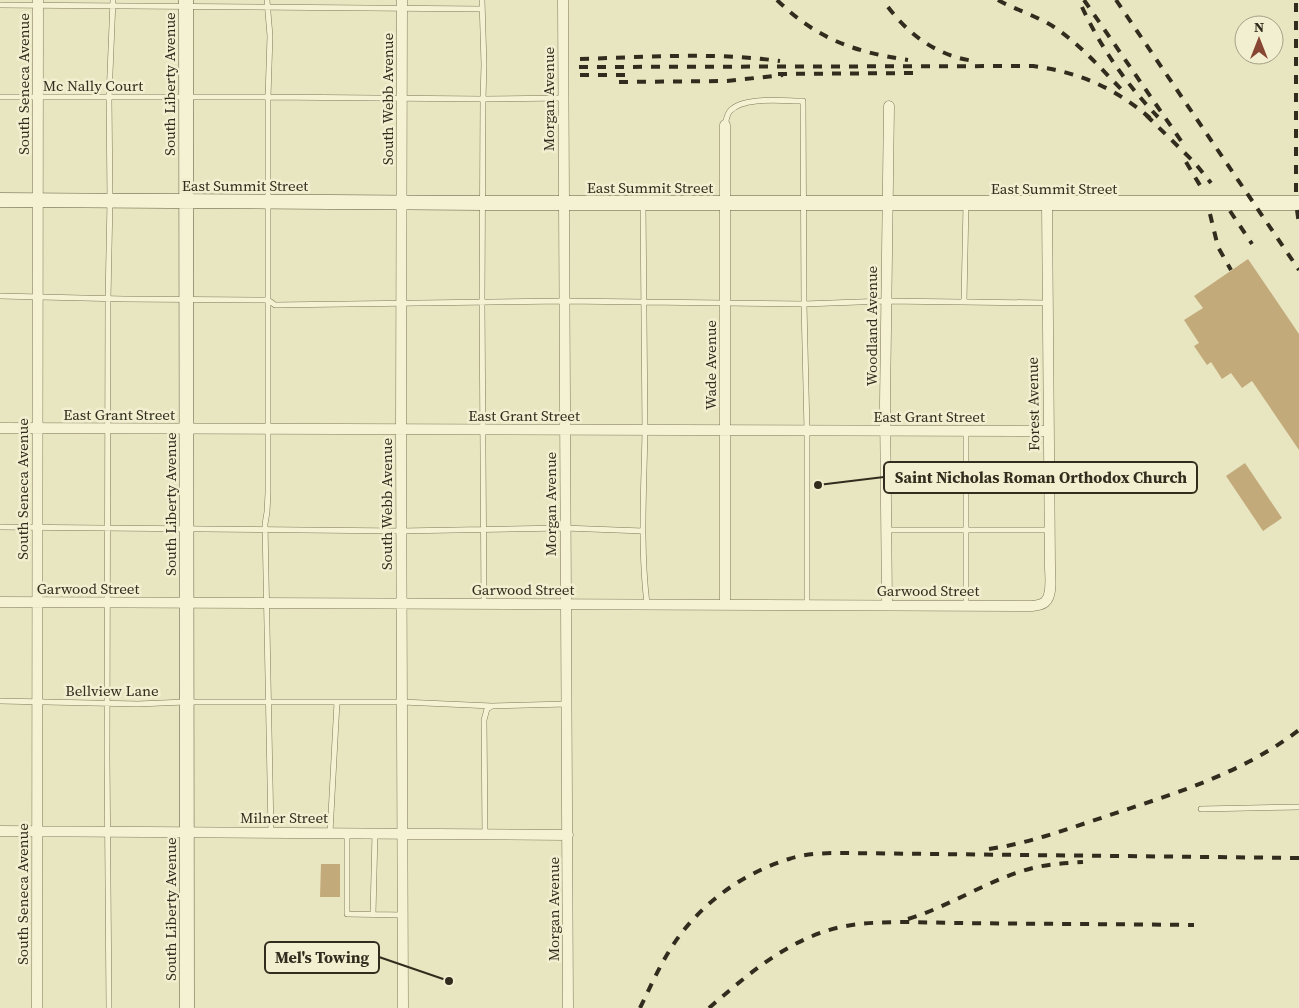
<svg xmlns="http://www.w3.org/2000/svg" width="1299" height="1008" font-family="'Source Serif 4',serif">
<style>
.building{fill:#c3aa7b}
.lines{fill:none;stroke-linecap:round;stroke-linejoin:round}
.lane-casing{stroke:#80775a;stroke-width:6}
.street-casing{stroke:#80775a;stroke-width:11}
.secondary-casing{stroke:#61583e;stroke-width:15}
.lane{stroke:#f4f2d3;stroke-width:5}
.street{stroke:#f4f2d3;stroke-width:10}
.secondary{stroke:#f4f2d3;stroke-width:14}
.rail{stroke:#312c1d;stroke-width:4;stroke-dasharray:9 9;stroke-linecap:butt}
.labels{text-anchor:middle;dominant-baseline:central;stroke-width:5;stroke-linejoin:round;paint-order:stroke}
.street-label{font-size:15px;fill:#312c1d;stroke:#f1efd0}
.leader{fill:none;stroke:#312c1d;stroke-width:2}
.callout-dot{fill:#312c1d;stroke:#f1efd0;stroke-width:2}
.callout{fill:#f1efd0;stroke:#312c1d;stroke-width:2}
.callout-label{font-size:16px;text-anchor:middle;font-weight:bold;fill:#312c1d}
</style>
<rect width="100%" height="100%" fill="#e8e6c1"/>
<!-- building -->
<path class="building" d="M1248 259 1299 334V450L1252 381 1242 388 1231 373 1222 379 1211 362 1207 365 1194 346 1199 343 1184 320 1203 308 1194 296Z
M1245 463 1282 518 1263 531 1226 476Z
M321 864H340V897H320Z"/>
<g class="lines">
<defs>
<path id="lane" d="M267 0 270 36 268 97V493L267 512 265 524 271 832
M0 5 482 9
M0 97H268L483 99 484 65 482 0
M725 125C726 121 727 114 730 111 743 96 784 101 803 101L804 304 886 301 1047 303
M643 205C644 280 645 355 645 430 644 488 640 546 647 604
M0 296 124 299 268 300 275 305 564 301 804 304 807 431V605
M964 301 966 204
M0 527 401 531 564 528 643 531
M887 530H1049
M484 604 482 302 483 99 563 98
M966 606V431
M0 701 138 704 185 702H402L492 706
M1201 809 1299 807
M330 833 337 702
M347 833V914L402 915
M485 834 484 720 487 709 492 706 567 704
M373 914 375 833
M109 1008 107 757 108 299 110 201 109 98 113 0"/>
<path id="street" d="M402 0 401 430 403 1008
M563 0 568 1008
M0 428 1049 431
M0 602 1033 606C1037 605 1042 605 1045 602 1053 595 1050 576 1050 567L1047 204
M725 605V125
M887 605 885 403 889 106
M0 831 568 835
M37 1008 38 0"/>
<path id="secondary" d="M186 0 187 1008
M0 200 483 203H1299"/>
</defs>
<!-- lane casing -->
<use href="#lane" class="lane-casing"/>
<!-- street casing -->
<use href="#street" class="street-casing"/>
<!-- secondary casing -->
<use href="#secondary" class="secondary-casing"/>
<!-- lane -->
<use href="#lane" class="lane"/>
<!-- street -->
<use href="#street" class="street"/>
<!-- secondary -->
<use href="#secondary" class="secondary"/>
<!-- rail -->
<path class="rail" d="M777 0C817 39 854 52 908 60
M998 0C1016 10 1037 16 1054 27 1081 45 1103 71 1125 93
M1084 0 1186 148
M1116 0 1299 270
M888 7C910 36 938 56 974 61
M1082 7C1101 48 1127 85 1158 117
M580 59C647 57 713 52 780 61
M579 67 1033 66C1079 72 1115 88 1150 118
M778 74 913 73
M580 75H630
M619 82 727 81 783 75
M1146 115 1195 163 1211 183
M1186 162 1204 192
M1296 192V0
M1297 210 1299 224
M1230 211 1252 244
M1210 214 1218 247 1231 270
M989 849C1031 843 1070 828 1110 815 1176 793 1243 773 1299 730
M908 919C951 906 989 879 1033 868 1049 864 1066 863 1083 862
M640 1008C649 990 657 971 668 953 694 909 739 874 789 859 807 853 827 853 845 853L1299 858
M709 1008C745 977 780 946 826 931 865 918 920 923 962 923 1039 924 1116 924 1194 925"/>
</g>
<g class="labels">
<!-- street labels -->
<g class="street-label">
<text transform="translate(23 84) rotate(-90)">South Seneca Avenue</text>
<text transform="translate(169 84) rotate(-90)">South Liberty Avenue</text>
<text x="93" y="85">Mc Nally Court</text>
<text transform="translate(387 99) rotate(-90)">South Webb Avenue</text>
<text transform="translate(548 99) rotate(-90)">Morgan Avenue</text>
<text x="245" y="185">East Summit Street</text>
<text x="650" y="187">East Summit Street</text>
<text x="1054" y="188">East Summit Street</text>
<text transform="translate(871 326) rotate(-90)">Woodland Avenue</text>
<text transform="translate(710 365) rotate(-90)">Wade Avenue</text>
<text transform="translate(1033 404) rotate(-91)">Forest Avenue</text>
<text x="119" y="414">East Grant Street</text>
<text x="524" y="415">East Grant Street</text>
<text x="929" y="416">East Grant Street</text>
<text transform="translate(22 489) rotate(-90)">South Seneca Avenue</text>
<text transform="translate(170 504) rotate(-90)">South Liberty Avenue</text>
<text transform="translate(386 504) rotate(-90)">South Webb Avenue</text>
<text transform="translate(550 504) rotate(-90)">Morgan Avenue</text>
<text x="88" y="588">Garwood Street</text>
<text x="523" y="589">Garwood Street</text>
<text x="928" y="590">Garwood Street</text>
<text x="112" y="690">Bellview Lane</text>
<text x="284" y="817">Milner Street</text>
<text transform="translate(22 894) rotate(-90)">South Seneca Avenue</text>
<text transform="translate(170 909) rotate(-90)">South Liberty Avenue</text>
<text transform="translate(553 909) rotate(-90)">Morgan Avenue</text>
</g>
</g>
<!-- callouts -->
<path class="leader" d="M818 485L884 477M449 981L379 957"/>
<g class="callout-dot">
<circle cx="818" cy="485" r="5"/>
<circle cx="449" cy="981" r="5"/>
</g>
<g class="callout">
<rect x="884" y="462" width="313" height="31" rx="5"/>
<rect x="265" y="942" width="114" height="31" rx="5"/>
</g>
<g class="callout-label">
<text x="1041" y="483">Saint Nicholas Roman Orthodox Church</text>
<text x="322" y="963">Mel's Towing</text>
</g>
<!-- north arrow -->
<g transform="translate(1259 40)"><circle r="24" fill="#f1efd0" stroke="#a4a188"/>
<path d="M0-4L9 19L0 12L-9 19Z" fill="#884531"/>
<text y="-8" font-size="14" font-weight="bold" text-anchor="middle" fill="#312c1d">N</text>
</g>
</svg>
